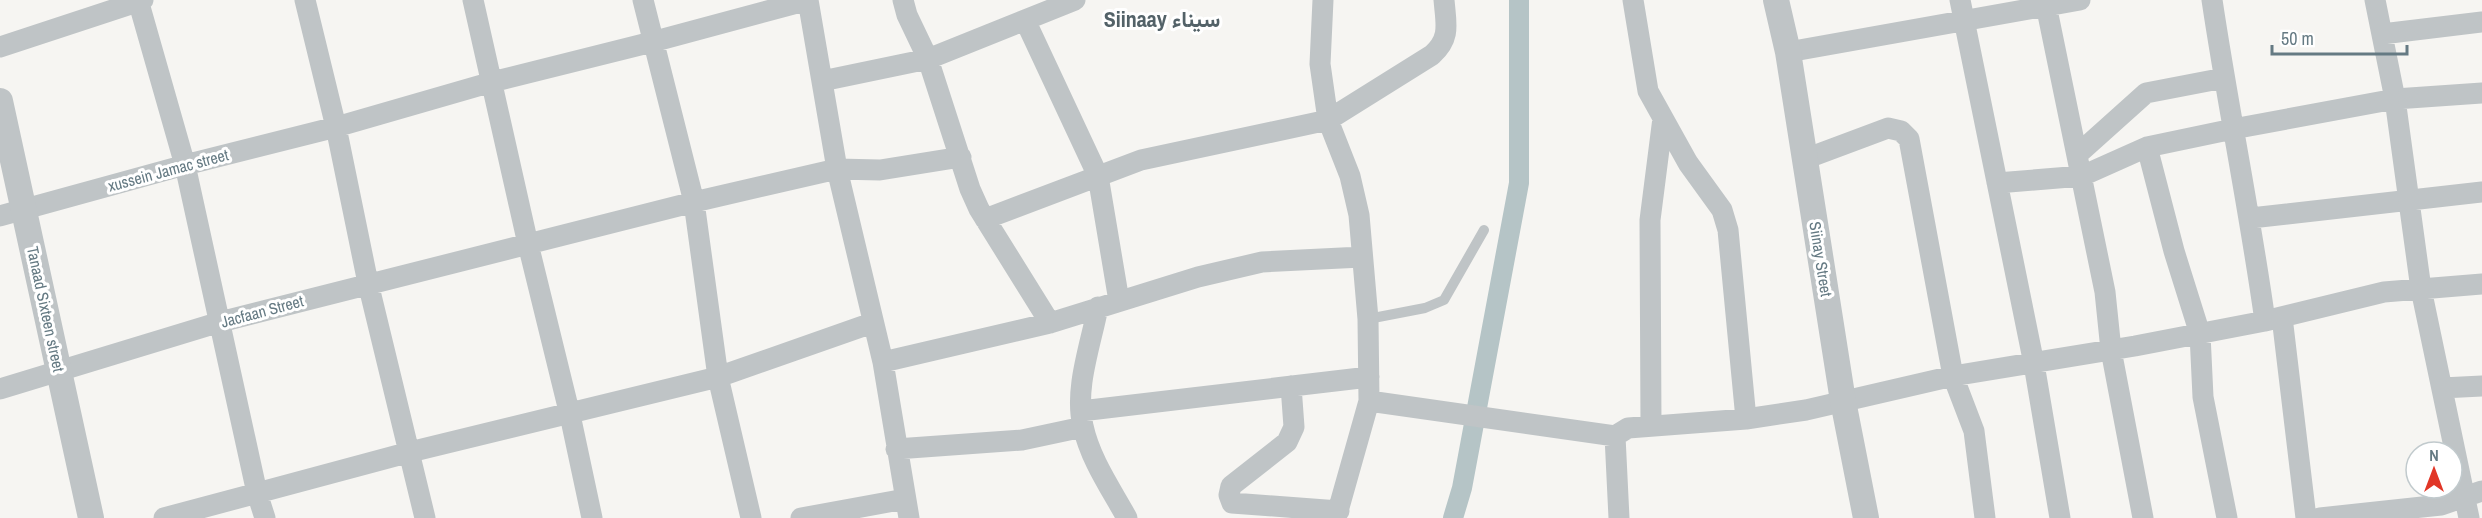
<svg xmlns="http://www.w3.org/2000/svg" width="2482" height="518" font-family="'Archivo Narrow',Vazirmatn,sans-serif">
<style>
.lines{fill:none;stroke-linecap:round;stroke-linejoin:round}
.canal{stroke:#b5c4c6;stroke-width:20}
.service{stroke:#bfc4c6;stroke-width:10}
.minor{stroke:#bfc4c6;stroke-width:21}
.tertiary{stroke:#bfc4c6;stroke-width:26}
.labels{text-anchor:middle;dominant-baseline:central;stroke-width:6;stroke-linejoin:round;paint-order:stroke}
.street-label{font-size:16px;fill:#657a83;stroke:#fff}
.district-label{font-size:22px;font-weight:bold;fill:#536268;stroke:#fff}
</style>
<rect width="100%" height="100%" fill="#f6f5f2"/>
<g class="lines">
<!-- canal -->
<path class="canal" d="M1453 518 1462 488 1519 183V0"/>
<!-- service -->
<path class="service" d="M1368 319 1425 308 1444 300 1484 230"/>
<!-- minor -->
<path class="minor" d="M138 0 185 165 257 493 265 518
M305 0 336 127 368 283 425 518
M473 0 528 244 570 415 592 518
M643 0 694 202 718 377 751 518
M808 0 837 169 883 362 909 518
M903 0 907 15 928 59 970 189 979 209 1050 323
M1323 0 1320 64 1328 120 1350 176 1359 215 1368 319 1369 401 1336 518
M1633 0 1648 91 1688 163 1722 210 1728 230 1746 419
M1960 0 2034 364 2060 518
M2045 0 2105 292 2111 350 2143 518
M2212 0C2228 107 2250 213 2265 321
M2375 0 2395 99 2421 289 2469 518
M1025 20 1098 176 1119 301
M2382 34 2482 22
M0 47 143 0
M1788 52 2080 0
M822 81 928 59 1075 0
M2147 147 2174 251 2200 334 2203 397 2227 518
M2078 154 2146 93 2224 78
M1805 159 1888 128 1901 131 1909 139 1953 376 1974 431 1985 518
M1997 183 2082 176 2147 147 2233 129 2395 99 2482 93
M0 216 185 165 336 127 492 82 652 42 808 0
M2251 218 2482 192
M985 219 1141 160 1328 120 1432 55C1451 38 1446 24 1444 0
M1098 307C1091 344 1074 389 1083 426 1090 459 1111 489 1127 518
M2282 317 2306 518
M883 362 1050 323 1198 277 1262 262 1362 257
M1291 386 1294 427 1287 442 1231 486 1229 495 1232 503 1339 511
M2442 388 2482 386
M0 389 220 322 694 202 837 169 880 170 961 157
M1369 401 1615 436
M1081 411 1369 377
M1651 425 1650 220 1663 118
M896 449 1022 440 1083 427
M164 518 410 452 718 377 872 323
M801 518 905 499
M1619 518 1615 436 1628 428 1746 419 1806 410 1953 376 2135 346 2265 321 2384 292 2482 284
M2320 518 2441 505 2482 491"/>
<!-- tertiary -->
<path class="tertiary" d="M1776 0 1788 52 1843 401 1866 518
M0 101 91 518"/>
</g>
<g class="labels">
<!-- street labels -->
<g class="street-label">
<text transform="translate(168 170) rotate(-15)">xussein Jamac street</text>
<text transform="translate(1821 259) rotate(81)">Siinay Street</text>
<text transform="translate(46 309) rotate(78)">Tanaad Sixteen street</text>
<text transform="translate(262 311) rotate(-15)">Jacfaan Street</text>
</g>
<!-- district labels -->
<g class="district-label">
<text x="1162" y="19">Siinaay سيناء</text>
</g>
</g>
<!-- north arrow -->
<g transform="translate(2434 470)"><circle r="28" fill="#ffffff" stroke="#c1cacd" stroke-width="1.5"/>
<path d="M0-4.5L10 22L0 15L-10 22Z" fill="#e13627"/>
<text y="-9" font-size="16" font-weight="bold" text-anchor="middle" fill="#657a83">N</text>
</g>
<!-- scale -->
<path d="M2272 45v9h135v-9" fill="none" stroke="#657a83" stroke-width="3"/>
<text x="2281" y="45" font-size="18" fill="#657a83" stroke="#ffffff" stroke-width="4.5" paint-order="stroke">50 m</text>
</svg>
